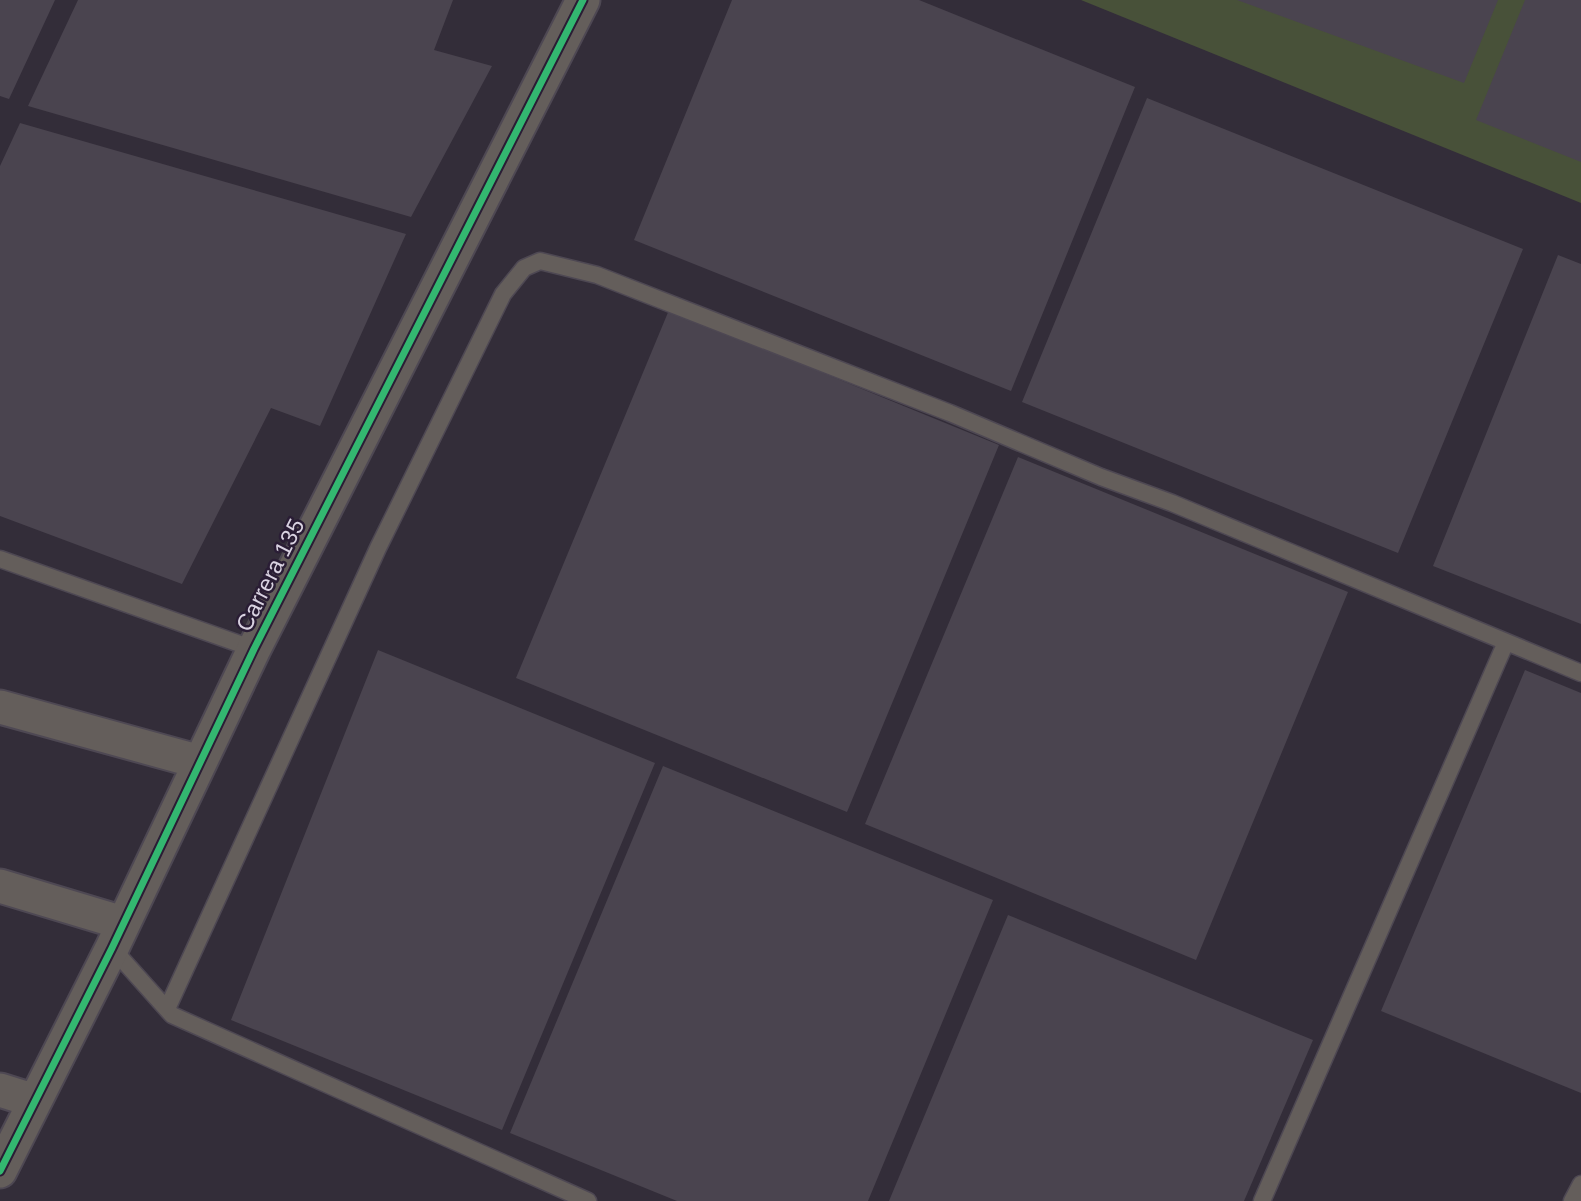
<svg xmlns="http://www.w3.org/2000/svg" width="1581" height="1201" font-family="Arial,sans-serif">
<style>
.green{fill:#485139}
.building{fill:#4a444f}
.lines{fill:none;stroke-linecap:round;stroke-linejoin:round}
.service-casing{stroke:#4e4853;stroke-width:19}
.minor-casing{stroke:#4e4853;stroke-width:37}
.service{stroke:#645e5b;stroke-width:16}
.minor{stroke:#645e5b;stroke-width:33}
.cycleway-casing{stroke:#2a1d35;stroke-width:11}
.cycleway{stroke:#33b770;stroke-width:7}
.labels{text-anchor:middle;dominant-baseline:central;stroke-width:5;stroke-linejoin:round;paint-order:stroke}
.street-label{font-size:23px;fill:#d9d2e1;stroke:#2a1d35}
</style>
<rect width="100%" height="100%" fill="#332d39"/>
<!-- green -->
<path class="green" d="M1081 0H1581V203Z"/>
<!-- building -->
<path class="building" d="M0 0H55L9 99 0 96Z
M78 0H453L434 50 492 66 411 217 28 106Z
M732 0H919L1135 87 1011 391 634 240Z
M1237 0H1498L1464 83Z
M1525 0H1581V162L1476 120Z
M1147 98 1523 249 1398 553 1022 402Z
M20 123 406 234 320 426 271 408 182 584 0 516V166Z
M1558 255 1581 264V624L1433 566Z
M669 310 999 445 847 812 516 678Z
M1018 457 1348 592 1196 960 865 824Z
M378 650 655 763 502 1130 231 1020Z
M1525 670 1581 693V1093L1381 1011Z
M663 766 993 900 868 1201H677L510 1133Z
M1008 915 1313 1040 1244 1201H889Z"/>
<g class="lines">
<defs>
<path id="service" d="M0 559 254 649
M112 948 172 1015 588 1201
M167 1009 378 548 503 294 524 268 540 261 597 275 950 413 1101 477 1172 503 1581 673
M1262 1201 1506 642
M1572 1201 1581 1184"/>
<path id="minor" d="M0 707 200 762
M0 886 123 923
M0 1090 35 1101
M0 1171 112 948 254 649 583 0"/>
</defs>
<!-- service casing -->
<use href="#service" class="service-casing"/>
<!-- minor casing -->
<use href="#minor" class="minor-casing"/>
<!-- service -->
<use href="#service" class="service"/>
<!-- minor -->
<use href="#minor" class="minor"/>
<defs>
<path id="cycleway" d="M0 1171 112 948 254 649 583 0"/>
</defs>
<!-- cycleway casing -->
<use href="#cycleway" class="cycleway-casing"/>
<!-- cycleway -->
<use href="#cycleway" class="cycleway"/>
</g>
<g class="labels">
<!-- street labels -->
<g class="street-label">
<text transform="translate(270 575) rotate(-63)">Carrera 135</text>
</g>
</g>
</svg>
